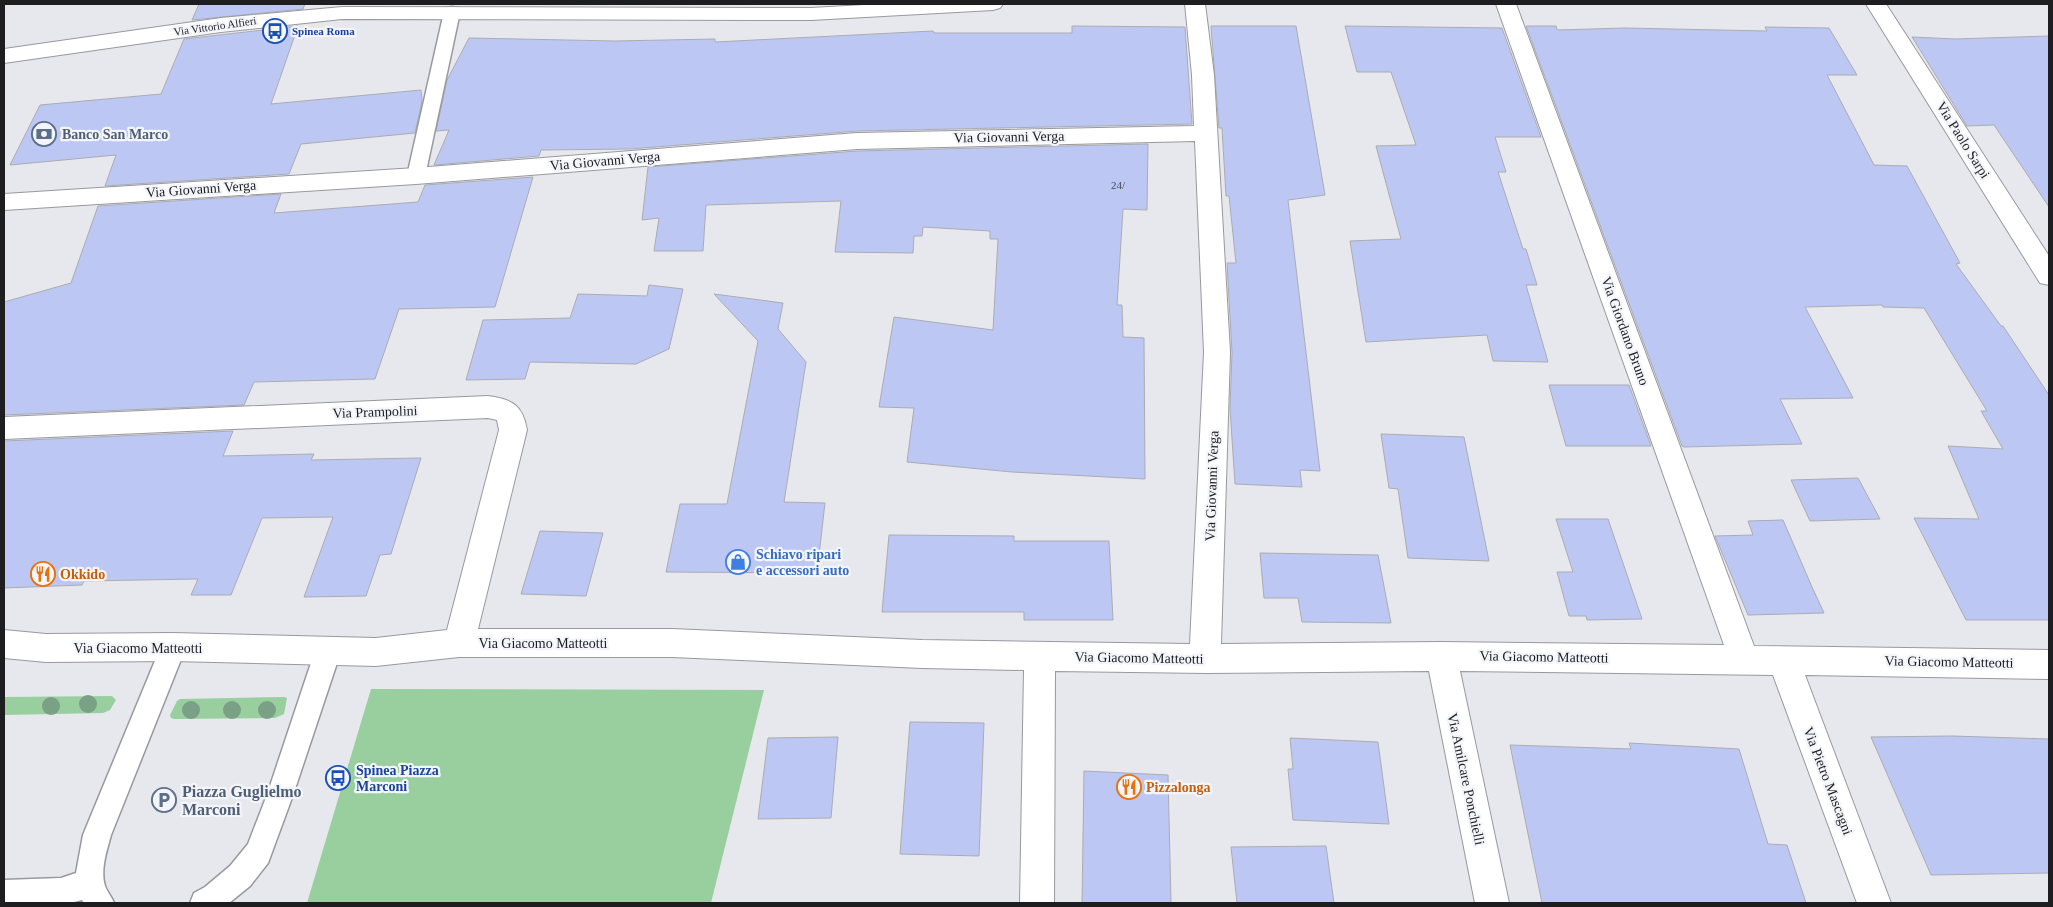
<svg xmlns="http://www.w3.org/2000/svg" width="2053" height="907" font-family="Georgia,serif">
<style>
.green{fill:#99cf9e}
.building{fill:#bdc7f4;stroke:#abacb2}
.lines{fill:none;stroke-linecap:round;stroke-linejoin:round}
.service-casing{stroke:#98999e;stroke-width:3}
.minor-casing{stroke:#98999e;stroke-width:2}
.service{fill:#fff;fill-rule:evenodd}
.minor{fill:#fff;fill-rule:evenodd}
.tree{fill:#7aa085}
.labels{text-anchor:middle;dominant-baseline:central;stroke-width:4.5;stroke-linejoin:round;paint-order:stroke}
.far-street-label{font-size:11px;fill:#1e1e20;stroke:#f4f5fb}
.far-transit-label{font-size:11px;font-weight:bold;fill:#164399;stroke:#f4f5fb;text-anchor:start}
.number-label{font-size:11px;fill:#464855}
.service-label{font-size:14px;font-weight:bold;fill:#4e5e75;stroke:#f4f5fb;text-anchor:start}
.street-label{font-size:14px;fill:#1e1e20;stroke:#f4f5fb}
.shop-label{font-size:14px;font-weight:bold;fill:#366cbe;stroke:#f4f5fb;text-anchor:start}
.food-label{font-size:14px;font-weight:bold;fill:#c56008;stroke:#f4f5fb;text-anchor:start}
.transit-label{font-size:14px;font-weight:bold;fill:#164399;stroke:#f4f5fb;text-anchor:start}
.near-service-label{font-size:16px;font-weight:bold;fill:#4e5e75;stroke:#f4f5fb;text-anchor:start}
</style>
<rect width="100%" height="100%" fill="#e6e8ee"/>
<!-- green -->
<path class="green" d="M371 689 764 690 711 903H307Z
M112 696 116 700 110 710 103 713 4 715V697Z
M284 697 287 698 284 714 275 718 175 719 171 718 170 715 177 701 180 699Z"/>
<!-- building -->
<path class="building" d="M199 4H305L303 9 192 20Z
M298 26 271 104 421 90 422 101 415 133 301 144 289 174 105 186 116 155 10 165 40 105 161 94 184 39Z
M1072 26 1185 27 1192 124 857 131 630 149 541 150 539 156 434 165 449 130 436 131 447 80 469 38 615 41 715 39V42L933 31 934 33H1072Z
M1211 26H1296L1325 195 1288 200 1320 471 1300 470 1302 487 1235 484 1230 409 1232 352 1227 263H1236L1229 196H1226L1222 128H1219Z
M1345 26 1502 28 1541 137H1495L1506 172H1498L1523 249H1526L1537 285H1526L1548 362 1493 361 1487 335 1366 342 1350 241 1401 239 1376 146 1416 145 1391 72H1357Z
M1526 26H1556L1557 30 1625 28 1767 31 1765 27 1829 28 1857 75H1827L1874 165 1907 166 1960 263 1956 264 2001 326H2003L2049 395V620H1966L1914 518 1979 519 1948 446 2003 449 1981 411H1987L1924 308 1883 307 1882 305 1805 307 1853 398 1780 399 1802 444 1684 447 1682 446Z
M2049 36V207L1994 125 1967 126 1912 37 1955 39Z
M1148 144 1147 210 1123 209 1117 305H1122L1123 337 1144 338 1145 479 1012 472 907 462 914 408 879 407 894 317 993 330 998 239H990V231L923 227 922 236H914L913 253 835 252 841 201 706 205 703 251H654L659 218 642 220 648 167 857 151Z
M533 177 495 307 399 309 375 379 254 382 244 405 4 415V302L71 283 98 206 281 194 274 213 418 202 425 185Z
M649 285 683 289 669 349 636 364 530 362 525 379 466 380 483 320 570 318 578 294 647 296Z
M714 294 783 303 778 329 806 362 784 502 825 503 817 573 666 572 680 504H727L758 341Z
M1549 385H1629L1651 446H1566Z
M233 431 223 456 314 454 311 460 421 458 391 554 380 555 366 596 304 597 333 517 262 518 231 595H191L198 579 84 581 82 585 4 588V441Z
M1381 434 1464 437 1489 561 1408 558 1398 489 1389 488Z
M1858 478 1880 519 1810 521 1791 480Z
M1556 519H1608L1642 619 1587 620 1586 616H1569L1557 572H1573Z
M1783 520 1812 587 1824 613 1748 615 1715 536 1753 535 1748 521Z
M540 531 603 533 586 596 521 594Z
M889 535 1014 536V541H1109L1113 620H1024V612H882Z
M1260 553 1378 555 1391 623 1302 622 1298 598H1264Z
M910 722 984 723 979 856 900 854Z
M1952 736 2049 739V873L1931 875 1871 737Z
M838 737 831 818 758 819 768 738Z
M1290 738 1378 742 1389 824 1293 820 1288 769H1293Z
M1629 743 1739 749 1768 844 1787 845 1806 903H1542L1510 745 1631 749Z
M1084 771 1168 775 1171 903H1082Z
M1326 846 1334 903H1237L1231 847Z"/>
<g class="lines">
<defs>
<path id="service" d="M452 7 458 8 460 12 425 176 423 181 416 183 409 181 407 176 444 12 446 8Z
M173 635 182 639 186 647 111 835C107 850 100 870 105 886 107 892 112 897 114 903H84L82 900 70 903H4V880L61 878 76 873 83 835 164 639Z
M328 639 337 643 341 651 293 795 268 863 250 886 229 903H190L194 893 205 887 230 866 248 844 267 795 315 651 319 643Z"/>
<path id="minor" d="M882 4H1003L1000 8 993 10 811 20 342 19 221 32 4 63V49L221 18 342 7 811 8Z
M1185 4H1205L1214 75 1230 352 1221 644 1441 642 1724 645 1496 4H1516L1754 646 2049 650V679L1805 675 1891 903H1857L1773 675 1460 671 1509 903H1475L1429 671 1206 673 1055 671 1054 903H1020L1024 670 922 668 672 657H459L376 666 173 661 46 662 4 658V630L46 634 173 633 376 638 447 630 499 430 497 420 488 418 4 439V417L488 396C512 399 523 405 527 430L478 629H672L922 640 1190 644 1204 352 1195 141 857 149 416 184 4 210V194L416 168 857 133 1194 126 1192 75Z
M1866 4H1886L2049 256V285L2040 283Z"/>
</defs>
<!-- service casing -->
<use href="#service" class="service-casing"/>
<!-- minor casing -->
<use href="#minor" class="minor-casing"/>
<!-- service -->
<use href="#service" class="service"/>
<!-- minor -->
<use href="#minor" class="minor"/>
</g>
<!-- trees -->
<g class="tree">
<circle cx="88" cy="704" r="9"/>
<circle cx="51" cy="706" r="9"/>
<circle cx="191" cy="710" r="9"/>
<circle cx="232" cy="710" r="9"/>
<circle cx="267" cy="710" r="9"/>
</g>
<!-- icons -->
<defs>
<symbol id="bus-ring" viewBox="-11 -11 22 22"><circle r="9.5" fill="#f4f5fb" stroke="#1a4fb4" stroke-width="1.5"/><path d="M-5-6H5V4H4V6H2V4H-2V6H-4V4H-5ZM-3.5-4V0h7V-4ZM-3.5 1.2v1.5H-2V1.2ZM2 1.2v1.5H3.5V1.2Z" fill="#1a4fb4"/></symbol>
<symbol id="bank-ring" viewBox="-11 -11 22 22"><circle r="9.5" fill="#f4f5fb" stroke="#5c6f8a" stroke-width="1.5"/><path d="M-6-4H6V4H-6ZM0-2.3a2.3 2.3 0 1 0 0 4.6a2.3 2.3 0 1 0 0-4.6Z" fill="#5c6f8a"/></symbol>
<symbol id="shop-ring" viewBox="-11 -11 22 22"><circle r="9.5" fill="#f4f5fb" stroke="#3f7fe0" stroke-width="1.5"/><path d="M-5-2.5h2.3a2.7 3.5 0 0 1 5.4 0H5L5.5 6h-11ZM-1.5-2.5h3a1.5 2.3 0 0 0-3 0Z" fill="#3f7fe0"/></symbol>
<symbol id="restaurant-ring" viewBox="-11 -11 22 22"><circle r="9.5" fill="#f4f5fb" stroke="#e8710a" stroke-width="1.5"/><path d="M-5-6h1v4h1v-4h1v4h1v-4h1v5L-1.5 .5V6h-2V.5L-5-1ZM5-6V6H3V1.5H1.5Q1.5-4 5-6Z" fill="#e8710a"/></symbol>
<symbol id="parking-ring" viewBox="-11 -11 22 22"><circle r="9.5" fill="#f4f5fb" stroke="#5c6f8a" stroke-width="1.5"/><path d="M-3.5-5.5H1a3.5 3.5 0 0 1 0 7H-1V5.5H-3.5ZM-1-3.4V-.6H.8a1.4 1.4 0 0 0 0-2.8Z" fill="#5c6f8a"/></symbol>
</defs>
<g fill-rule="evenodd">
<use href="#bus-ring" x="261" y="17" width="28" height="28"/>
<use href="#bank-ring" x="30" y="120" width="28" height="28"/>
<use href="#shop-ring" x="724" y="548" width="28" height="28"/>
<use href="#restaurant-ring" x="29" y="560" width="28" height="28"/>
<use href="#bus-ring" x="324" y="764" width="28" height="28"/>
<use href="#restaurant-ring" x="1115" y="773" width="28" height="28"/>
<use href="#parking-ring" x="150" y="786" width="28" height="28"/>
</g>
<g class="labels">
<!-- far-street labels -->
<g class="far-street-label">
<text transform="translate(215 26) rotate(-8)">Via Vittorio Alfieri</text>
</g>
<!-- far-transit labels -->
<g class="far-transit-label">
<text x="292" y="31">Spinea Roma</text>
</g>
<!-- number labels -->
<g class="number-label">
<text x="1118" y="185">24/</text>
</g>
<!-- service labels -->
<g class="service-label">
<text x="62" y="134">Banco San Marco</text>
</g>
<!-- street labels -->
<g class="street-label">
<text transform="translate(1009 137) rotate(-1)">Via Giovanni Verga</text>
<text transform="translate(1963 140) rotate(58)">Via Paolo Sarpi</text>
<text transform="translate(605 161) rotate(-5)">Via Giovanni Verga</text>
<text transform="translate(201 189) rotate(-4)">Via Giovanni Verga</text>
<text transform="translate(1625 331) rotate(70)">Via Giordano Bruno</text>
<text transform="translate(375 412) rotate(-2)">Via Prampolini</text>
<text transform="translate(1212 486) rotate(-88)">Via Giovanni Verga</text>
<text x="543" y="643">Via Giacomo Matteotti</text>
<text x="138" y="648">Via Giacomo Matteotti</text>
<text transform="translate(1544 657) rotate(1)">Via Giacomo Matteotti</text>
<text transform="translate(1139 658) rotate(1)">Via Giacomo Matteotti</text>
<text transform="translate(1949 662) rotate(1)">Via Giacomo Matteotti</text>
<text transform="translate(1466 779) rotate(78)">Via Amilcare Ponchielli</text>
<text transform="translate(1828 781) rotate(69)">Via Pietro Mascagni</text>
</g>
<!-- shop labels -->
<g class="shop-label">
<text x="756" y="554">Schiavo ripari<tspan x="756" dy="16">e accessori auto</tspan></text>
</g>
<!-- food labels -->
<g class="food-label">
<text x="60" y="574">Okkido</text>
<text x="1146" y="787">Pizzalonga</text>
</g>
<!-- transit labels -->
<g class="transit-label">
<text x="356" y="770">Spinea Piazza<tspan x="356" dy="16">Marconi</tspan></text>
</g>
<!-- near-service labels -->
<g class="near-service-label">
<text x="182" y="791">Piazza Guglielmo<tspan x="182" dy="18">Marconi</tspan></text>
</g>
</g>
<!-- border -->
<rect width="2053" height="907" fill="none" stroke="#1e1e20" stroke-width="10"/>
</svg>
